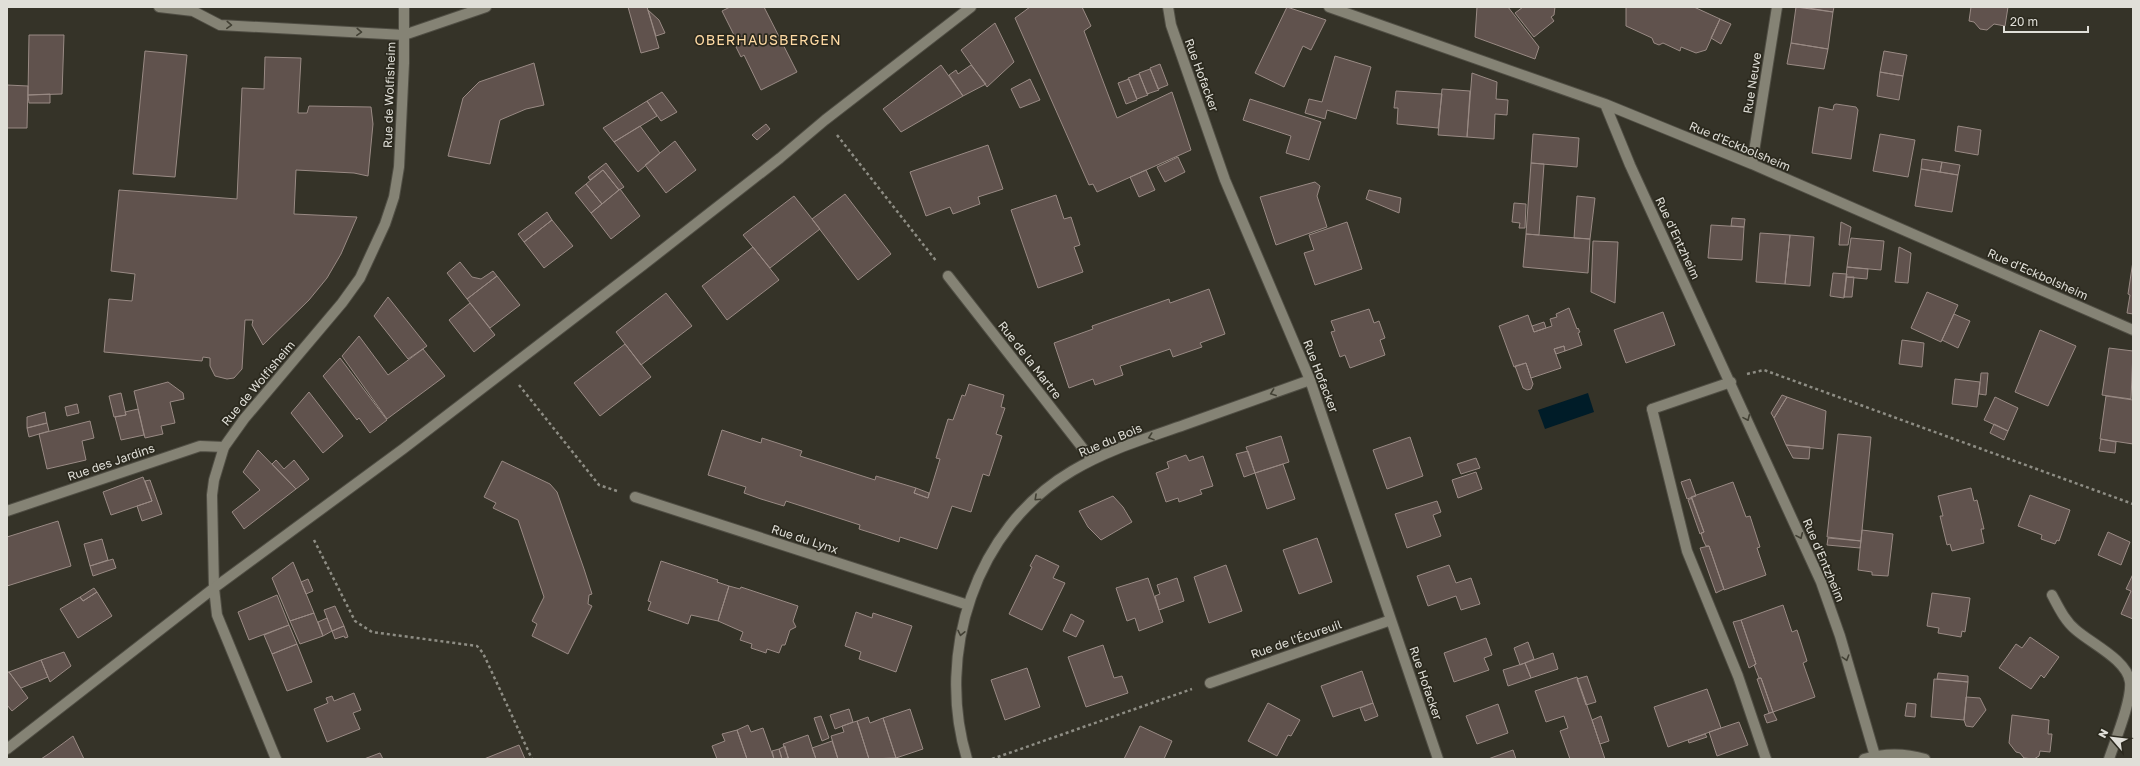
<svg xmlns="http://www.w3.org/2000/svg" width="2140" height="766" font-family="'Golos Text',sans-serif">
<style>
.water{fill:#001c28}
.building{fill:#60524d;stroke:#998a84}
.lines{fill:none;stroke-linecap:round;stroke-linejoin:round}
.service-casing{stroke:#504e44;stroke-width:12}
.minor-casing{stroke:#504e44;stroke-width:12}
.tertiary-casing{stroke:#504e44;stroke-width:12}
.secondary-casing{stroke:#504e44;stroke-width:12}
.path{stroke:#8e8d84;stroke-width:2.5;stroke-dasharray:3 3;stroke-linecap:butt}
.service{stroke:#858375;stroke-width:10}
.minor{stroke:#858375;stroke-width:10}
.tertiary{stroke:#858375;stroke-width:10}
.secondary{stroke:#858375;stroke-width:10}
.oneway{stroke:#424034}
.labels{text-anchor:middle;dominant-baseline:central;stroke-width:3.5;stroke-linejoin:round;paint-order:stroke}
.street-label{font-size:12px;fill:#e0dfd8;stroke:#2b291e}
.quarter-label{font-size:14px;letter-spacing:1px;fill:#fedaa4;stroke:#2b291e}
</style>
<rect width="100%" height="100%" fill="#353328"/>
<!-- water -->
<path class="water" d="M1588 393 1594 412 1545 429 1538 410Z"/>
<!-- building -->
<path class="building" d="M628 7H647L659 48 641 53Z
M730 7H764L797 72 761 90 744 55 741 57 736 47 739 45 722 11Z
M1030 7H1082L1091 26 1084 31 1117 118 1172 92 1191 150 1097 192 1093 184 1089 185 1015 18Z
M1287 7 1326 20 1311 50 1303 46 1284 87 1255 73Z
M1477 7H1508L1539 47 1535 59 1475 37Z
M1523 7H1555L1554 15 1551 17 1554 21 1534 37 1515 13Z
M1626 7H1694L1720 19 1706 50 1696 53 1681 47 1680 51 1663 43 1659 45 1654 43 1652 38 1626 26Z
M1796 7 1833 12 1828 49 1791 43Z
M1802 7H1834L1833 12Z
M1971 7H2008L2005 26 1994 24 1987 30 1980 29 1974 22 1969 21Z
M648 10 659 20 665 33 656 36Z
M1720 19 1731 24 1721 44 1711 38Z
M995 23 1014 62 987 87 961 50Z
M29 35H64L62 94 28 95Z
M1791 43 1828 49 1824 69 1787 64Z
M145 51 187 55 175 177 133 174Z
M1884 51 1907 55 1903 76 1880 72Z
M1335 56 1371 67 1356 119 1327 110 1325 119 1305 113 1309 99 1322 102Z
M265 57 301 58 298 113H307L309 106 371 107 373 124 368 176 354 173 296 170 294 214 357 217 341 254 327 278 309 300 263 345 252 325 253 320H245L242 369 234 378 227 379 215 376 210 366V358L203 357 202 361 104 352 109 299 132 301 135 274 111 271 119 190 237 199 242 88 264 89Z
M534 63 544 105 526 109 500 120 490 164 448 156 463 98 479 82Z
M1160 64 1168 85 1158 89 1150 68Z
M941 65 963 96 901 132 883 109Z
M971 65 986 84 963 96 949 75 956 70 958 74Z
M1150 69 1159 90 1147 94 1139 73Z
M1880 72 1903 76 1899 100 1877 96Z
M1472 73 1497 82 1496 99 1508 100 1507 115 1495 114 1494 139 1467 137Z
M1139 74 1148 95 1137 99 1128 78Z
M1030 79 1040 100 1020 108 1011 89Z
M1129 79 1137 100 1126 104 1118 83Z
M7 85 28 86 27 128H7Z
M1442 89 1470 91 1467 137 1438 135Z
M1396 91 1442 94 1438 128 1397 124 1398 108H1394Z
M662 92 677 112 661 121 647 101Z
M50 94V103H29L28 95Z
M1250 99 1321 122 1309 160 1286 153 1291 136 1243 120Z
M647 101 657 116 614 142 603 128Z
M1836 104 1856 107 1858 110 1851 159 1812 153 1819 107 1833 110 1834 105Z
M766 124 770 129 757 140 752 135Z
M640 126 660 153 638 172 614 142Z
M1958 126 1981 130 1978 155 1955 151Z
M1533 134 1579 138 1577 167 1531 163Z
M1880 134 1915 140 1908 177 1873 171Z
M675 141 696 170 666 193 645 165Z
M988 145 1003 189 978 197 980 204 953 214 950 207 926 216 910 172Z
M1178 157 1185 172 1165 182 1157 167Z
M1922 159 1942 162 1940 172 1921 169Z
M1942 162 1960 165 1958 175 1940 172Z
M606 163 624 187 619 190 603 170 590 180 588 177Z
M1531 163 1544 164 1539 235 1526 234Z
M1921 169 1958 175 1952 212 1915 206Z
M603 170 619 190 602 204 586 184Z
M1146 170 1155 190 1139 197 1130 177Z
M1315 182 1320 186 1317 196 1327 227 1276 245 1260 197Z
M586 184 602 204 591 213 575 193Z
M620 189 640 216 611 239 591 213Z
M1369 190 1401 198 1399 213 1366 199Z
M845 194 891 254 858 280 812 219Z
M1056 195 1064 219 1071 217 1080 245 1074 247 1083 272 1038 288 1011 210Z
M794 196 820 229 770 268 743 235Z
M1577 196 1595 198 1590 239 1574 238Z
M1514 203 1526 204 1525 228H1519L1520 223 1512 222Z
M547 212 552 220 524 242 518 234Z
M1732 218 1745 219 1744 227 1731 226Z
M552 220 573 246 544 268 524 242Z
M1347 222 1362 269 1315 285 1304 253 1314 250 1309 235Z
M1841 222 1851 227 1848 245H1839Z
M1711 225 1744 227 1742 260 1708 258Z
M1760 233 1790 235 1785 284 1756 282Z
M1526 234 1590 239 1588 273 1523 267Z
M1790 235 1814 237 1810 286 1785 284Z
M1851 238 1884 241 1881 270 1847 267Z
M1593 241 1618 242 1615 303 1591 292Z
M753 247 779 280 727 320 702 286Z
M1899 247 1911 253 1908 283 1895 282Z
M2133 261V314L2127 313 2130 295 2128 294Z
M460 262 472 277 481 279 493 271 497 276 467 299 447 273Z
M1847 267 1868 269 1867 279 1846 277Z
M1833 273 1847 274 1844 298 1830 296Z
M497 276 520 305 490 328 467 299Z
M1846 277H1854L1852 297H1844Z
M1209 289 1225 334 1200 343 1202 347 1173 357 1170 349 1120 366 1123 375 1095 385 1093 379 1069 388 1054 343 1093 329 1092 326 1169 299 1170 303Z
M1927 292 1958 305 1941 342 1911 328Z
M666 293 692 326 641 365 616 332Z
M388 297 427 346 408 359 374 316Z
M470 303 495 335 474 352 449 320Z
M1569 308 1577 329 1578 328 1580 332 1578 333 1582 345 1565 351 1564 346 1554 349 1561 368 1531 378 1526 363 1514 367 1499 326 1528 315 1534 332 1552 326 1550 319 1557 317 1556 314Z
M1369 309 1374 323 1379 321 1385 338 1380 340 1385 355 1350 368 1345 355 1340 357 1331 332 1335 331 1331 321Z
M1663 312 1675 345 1626 363 1614 330Z
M1954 314 1970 321 1958 348 1942 340Z
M1544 322 1546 328 1534 332 1532 326Z
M2040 330 2076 346 2048 406 2015 392Z
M359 336 388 375 423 349 445 376 387 419 342 356Z
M1902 340 1924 343 1922 367 1899 364Z
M625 344 651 377 600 416 574 383Z
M1564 346 1565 351 1556 354 1554 349Z
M2109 348 2133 351 2131 399 2102 395Z
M340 358 387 420 370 433 359 418 357 420 323 376Z
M1526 363 1533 384 1531 389 1527 390 1523 388 1515 366Z
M1981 373H1988L1986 395 1979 394Z
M1955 379 1980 382 1977 407 1952 404Z
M168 382 183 393 184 399 170 402 175 423 161 426 163 434 145 438 134 391Z
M969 384 1004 395 1001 407 1005 408 996 434 1002 436 989 476 983 474 971 512 952 506 937 549 900 537 899 542 878 535 859 529 860 525 786 501 784 506 761 499 744 493 746 487 708 475 722 430 761 443 762 438 802 451 800 456 875 480 876 476 916 488 914 493 928 498 940 459 936 458 948 419 953 420 962 395 965 396Z
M309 392 343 436 323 453 291 413Z
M121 393 126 415 114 417 109 396Z
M1782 395 1787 397 1774 418 1771 413Z
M2106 396 2133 400V444L2100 439Z
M1787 397 1826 411 1823 449 1786 445 1774 418Z
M1995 397 2018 408 2008 431 1984 420Z
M77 404 79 413 67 416 65 407Z
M138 409 144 435 121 440 115 417 126 415 125 412Z
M45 412 47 423 27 428V417Z
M90 421 94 438 82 441 86 460 47 469 39 434Z
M47 423 49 431 29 437 27 428Z
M1994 424 2008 431 2004 440 1990 433Z
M1838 434 1871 437 1861 541 1827 537Z
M1281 436 1289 462 1255 473 1246 447Z
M1410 437 1423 476 1387 489 1373 450Z
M2101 439 2116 442 2115 453 2099 451Z
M1786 445 1810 447 1809 459 1793 458Z
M258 450 296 489 244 529 232 512 260 490 243 472Z
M1248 451 1255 473 1244 477 1236 454Z
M1186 455 1189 461 1203 456 1213 486 1200 490 1202 494 1179 502 1178 498 1166 502 1156 473 1169 468 1167 462Z
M1476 458 1480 468 1461 474 1457 464Z
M276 460 284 469 294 460 309 479 296 489 272 464Z
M502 461 550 484 557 492 584 569 592 594 589 595 588 604 592 606 568 654 532 636 537 624 532 621 544 597 518 520 493 508 496 503 484 497Z
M1283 464 1295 499 1267 509 1255 473Z
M1476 472 1482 489 1458 498 1452 480Z
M143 477 152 501 111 515 103 492Z
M1690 479 1696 496 1687 499 1681 482Z
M150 480 162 514 142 521 137 506 152 501 145 481Z
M1733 482 1746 517 1750 516 1760 547 1757 548 1766 575 1724 590 1709 546H1706L1703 540 1701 533 1704 532 1691 497Z
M916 488 929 493 928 498 914 493Z
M1971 488 1974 501 1977 500 1984 529H1981L1984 543 1952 551 1950 544 1947 545 1940 516H1943L1938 496Z
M2030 495 2070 510 2059 541 2057 540 2055 544 2041 539 2042 535 2018 526Z
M1113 496 1123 507 1132 522 1101 540 1088 527 1079 511Z
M1692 498 1704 532 1700 534 1688 500Z
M1437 501 1441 512 1433 515 1441 536 1407 548 1395 514Z
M58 521 71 566 7 586V537Z
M1862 530 1893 534 1888 576 1872 575V572L1858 570Z
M2108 532 2130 542 2121 565 2098 555Z
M1317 538 1332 582 1299 594 1283 550Z
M1828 538 1861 541 1860 548 1827 545Z
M102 539 108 560 90 566 84 544Z
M1709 546 1724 589 1716 593 1700 548Z
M1036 555 1059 566 1053 578 1065 583 1042 630 1009 614 1032 567 1030 566Z
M113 559 116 568 93 576 90 566Z
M661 561 718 580 717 582 729 586 718 621 691 615 688 624 648 610 651 602 648 601Z
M293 562 314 613 290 621 272 578Z
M1226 565 1242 611 1209 623 1194 577Z
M1449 565 1456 583 1471 578 1480 604 1461 610 1456 596 1428 606 1417 576Z
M2133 574V619L2121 614 2131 591 2126 589Z
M1148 578 1163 622 1139 631 1135 618 1127 621 1116 588Z
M1177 578 1184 601 1159 610 1155 596 1160 594 1157 585Z
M308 579 313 591 306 594 301 582Z
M729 586 740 589 741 587 798 606 793 621 796 627 790 630 785 645H782L779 653 767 649 766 653 751 648 752 644 740 640 743 632 718 621Z
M94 588 97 592 83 601 80 597Z
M97 592 112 616 78 638 60 609 80 597 83 601Z
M1932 593 1970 598 1965 632 1962 631 1961 637 1938 633 1939 628 1927 626Z
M277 595 289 625 249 640 238 612Z
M1783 605 1792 632 1797 630 1807 661 1803 663 1815 697 1773 712 1761 678H1759L1754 665 1756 664 1741 620Z
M335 606 344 626 332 631 324 610Z
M856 612 872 618 873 613 912 626 896 672 859 659 861 652 845 646Z
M314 613 323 636 300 644 290 621Z
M1071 614 1084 621 1076 637 1063 631Z
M327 618 332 631 323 636 318 622Z
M1741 620 1756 664 1749 668 1733 622Z
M289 625 297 644 272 654 264 635Z
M344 626 348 637 345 638 344 636 335 639 332 631Z
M2030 637 2059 657 2044 678 2041 675 2031 689 1999 668 2016 644 2022 648Z
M1486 638 1492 655 1484 658 1489 670 1454 682 1444 653Z
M1528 642 1534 659 1520 665 1514 648Z
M297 644 312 682 287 691 272 654Z
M1103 645 1114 678 1122 676 1128 693 1086 707 1068 657Z
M64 652 71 666 50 682 41 660Z
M1553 653 1558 669 1531 678 1525 663Z
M41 660 48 677 21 688 9 672Z
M1525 663 1531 678 1508 686 1503 670Z
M1027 668 1040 707 1005 720 991 680Z
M1362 671 1373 703 1333 717 1321 686Z
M7 672H9L28 698 12 711 7 705Z
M1938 673 1968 676V682L1937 679Z
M1587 676 1596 702 1586 705 1577 679Z
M1577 677 1592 720 1605 759H1570L1560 731 1568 728 1564 716 1546 722 1540 705 1535 691Z
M1761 678 1773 712 1769 713 1757 679Z
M1934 679 1968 682 1964 720 1931 717Z
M1707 689 1721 728 1668 747 1654 707Z
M354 693 361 710 353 713 360 729 327 742 314 709 328 703 326 698 332 696 334 701Z
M1966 697 1980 698 1986 710 1973 727 1966 726 1964 720Z
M1268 703 1300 720 1291 736 1288 735 1277 756 1248 741Z
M1373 703 1378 716 1365 721 1360 708Z
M1907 703 1916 704 1915 717 1905 716Z
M1498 704 1508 733 1477 744 1466 716Z
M849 709 853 722 835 729 830 715Z
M910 709 923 749 896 758 883 718Z
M1773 712 1777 720 1767 723 1764 715Z
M2012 715 2049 720 2048 734H2052L2050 752 2040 751 2039 756 2034 759 2024 758 2020 753 2016 752 2009 743Z
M821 716 829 738 822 741 814 718Z
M1601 716 1609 741 1600 744 1592 720Z
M868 717 870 723 883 718 896 758 869 759 857 721Z
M857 721 869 759H838L831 736 844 732 842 726Z
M1739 722 1748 745 1717 756 1709 732Z
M748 725 751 732 763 728 774 759H747L737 730Z
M1140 726 1172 741 1164 759H1124Z
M737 730 747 759H717L712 746 725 741 722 734Z
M1705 734 1707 737 1689 743 1688 740Z
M808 735 816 759H789L783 744Z
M73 736 84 759H41L50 753Z
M832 741 838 759H816L812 748Z
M519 745 525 759H484Z
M785 746 788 758 782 759 779 749Z
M779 749 782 759H774L772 751Z
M1513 750 1516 759H1488Z
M380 753 383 759H364Z"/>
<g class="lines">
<defs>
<path id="service" d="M1652 409 1687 551 1738 676 1766 759"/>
<path id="minor" d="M1168 7 1171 25 1225 180 1310 380 1438 759
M1329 7 1605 104 1752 164 2133 330
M1605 104 1630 165 1821 582 1840 636 1875 756
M1752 164 1777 7
M948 276 1092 460
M1652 409 1731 382
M635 497 968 605
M7 511 200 446 224 447
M2052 595C2059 608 2065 621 2076 630 2092 644 2127 660 2130 682 2132 700 2115 741 2109 759
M1210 683 1391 620
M967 759C935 654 975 528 1072 471 1107 450 1147 438 1184 425 1226 410 1268 395 1310 380
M1864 759C1884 753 1905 753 1925 759"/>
<path id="tertiary" d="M159 7 193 11 220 25 404 35 486 7
M214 588 212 495 214 480 224 447 244 419 342 303 360 278 385 224 394 197 399 167 404 63V7"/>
<path id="secondary" d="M214 588 217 615 276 759
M7 749 214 588 403 449 643 265 780 158 825 120 971 7"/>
</defs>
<!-- service casing -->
<use href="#service" class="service-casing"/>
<!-- minor casing -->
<use href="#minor" class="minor-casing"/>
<!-- tertiary casing -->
<use href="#tertiary" class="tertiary-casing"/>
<!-- secondary casing -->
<use href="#secondary" class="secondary-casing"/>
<!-- path -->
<path class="path" d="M837 135 937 262
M1747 374 1764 370 2133 504
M519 385 599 485 617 491
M314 540 355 621 372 632 477 646 483 653 532 759
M992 759 1192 689"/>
<!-- service -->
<use href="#service" class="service"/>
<!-- minor -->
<use href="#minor" class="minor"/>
<!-- tertiary -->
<use href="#tertiary" class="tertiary"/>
<!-- secondary -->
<use href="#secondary" class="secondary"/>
</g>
<!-- one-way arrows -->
<defs><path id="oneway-chevron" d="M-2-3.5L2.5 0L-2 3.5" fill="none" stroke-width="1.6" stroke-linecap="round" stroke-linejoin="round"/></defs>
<g class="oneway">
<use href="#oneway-chevron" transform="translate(229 25) rotate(3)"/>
<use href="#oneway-chevron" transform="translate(359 32) rotate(3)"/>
<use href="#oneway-chevron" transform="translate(1273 393) rotate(160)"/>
<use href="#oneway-chevron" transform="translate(1747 418) rotate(66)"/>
<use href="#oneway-chevron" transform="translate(1151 437) rotate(161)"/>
<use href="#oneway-chevron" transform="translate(1037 498) rotate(137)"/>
<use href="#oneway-chevron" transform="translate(1800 536) rotate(66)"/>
<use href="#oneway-chevron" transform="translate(961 633) rotate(102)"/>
<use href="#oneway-chevron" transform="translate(1846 658) rotate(73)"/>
</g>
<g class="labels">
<!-- street labels -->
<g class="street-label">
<text transform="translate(1202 75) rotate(70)">Rue Hofacker</text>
<text transform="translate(1752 83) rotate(-81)">Rue Neuve</text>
<text transform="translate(389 95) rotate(-88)">Rue de Wolfisheim</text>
<text transform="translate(1740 146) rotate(23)">Rue d'Eckbolsheim</text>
<text transform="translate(1678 238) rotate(65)">Rue d'Entzheim</text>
<text transform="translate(2038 274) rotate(24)">Rue d'Eckbolsheim</text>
<text transform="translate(1030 360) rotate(52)">Rue de la Martre</text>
<text transform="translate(1321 376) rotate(69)">Rue Hofacker</text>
<text transform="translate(258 383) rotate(-50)">Rue de Wolfisheim</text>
<text transform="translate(1110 440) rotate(-23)">Rue du Bois</text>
<text transform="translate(111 462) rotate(-19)">Rue des Jardins</text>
<text transform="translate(805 539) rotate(18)">Rue du Lynx</text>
<text transform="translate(1824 560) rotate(67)">Rue d'Entzheim</text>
<text transform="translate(1296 639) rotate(-19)">Rue de l'Écureuil</text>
<text transform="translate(1426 683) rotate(71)">Rue Hofacker</text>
</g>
<!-- quarter labels -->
<g class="quarter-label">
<text x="768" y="39">OBERHAUSBERGEN</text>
</g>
</g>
<!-- border -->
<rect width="2140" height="766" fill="none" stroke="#e0dfd8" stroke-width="16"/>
<!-- north arrow -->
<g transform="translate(2112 738) rotate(298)" stroke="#2b291e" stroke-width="3" paint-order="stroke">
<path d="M0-3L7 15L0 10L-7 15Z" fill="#e0dfd8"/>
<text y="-6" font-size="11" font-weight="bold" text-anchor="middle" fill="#e0dfd8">N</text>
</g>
<!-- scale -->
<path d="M2004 26v6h84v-6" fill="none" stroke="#e0dfd8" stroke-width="2"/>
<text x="2010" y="26" font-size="12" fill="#e0dfd8" stroke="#2b291e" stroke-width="3" paint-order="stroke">20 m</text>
</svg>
